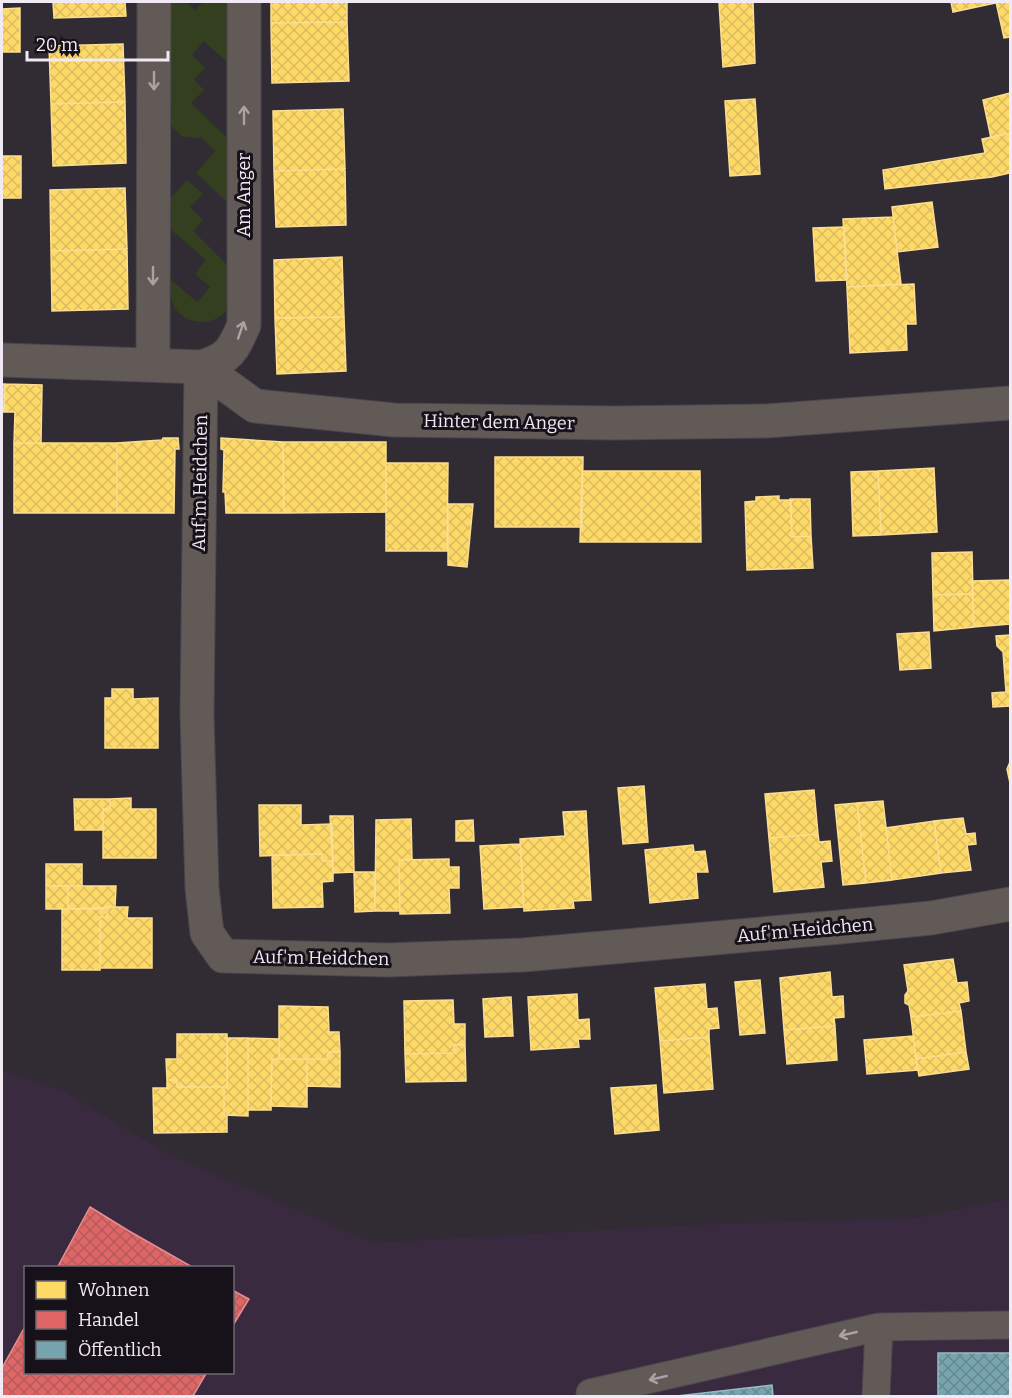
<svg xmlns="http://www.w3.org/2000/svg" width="1012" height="1398" font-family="Bitter,serif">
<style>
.built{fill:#392a3f;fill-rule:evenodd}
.green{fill:#333f1f}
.homes{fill:url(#homes-cross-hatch);stroke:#fbde91;stroke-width:1.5}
.shops{fill:url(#shops-cross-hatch);stroke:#e58d91;stroke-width:1.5}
.public{fill:url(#public-cross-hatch);stroke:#9bb9c4;stroke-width:1.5}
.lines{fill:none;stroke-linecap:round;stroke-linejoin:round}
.service-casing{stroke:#4b464e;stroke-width:29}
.minor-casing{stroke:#4b464e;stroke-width:35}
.service{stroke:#625a56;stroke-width:27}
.minor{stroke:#625a56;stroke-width:33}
.oneway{stroke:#aaa2a5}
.labels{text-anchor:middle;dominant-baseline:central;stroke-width:6;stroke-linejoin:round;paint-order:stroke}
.street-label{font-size:18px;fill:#f1e9f4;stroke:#17121a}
</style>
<defs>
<pattern id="homes-cross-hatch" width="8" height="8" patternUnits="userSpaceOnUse" patternTransform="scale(1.5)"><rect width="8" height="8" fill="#ffd966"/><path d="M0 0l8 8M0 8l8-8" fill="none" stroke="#dabc60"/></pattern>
<pattern id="shops-cross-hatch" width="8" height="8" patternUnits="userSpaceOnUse" patternTransform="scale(1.5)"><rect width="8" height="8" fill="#e06666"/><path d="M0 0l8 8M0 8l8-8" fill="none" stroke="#b25c5d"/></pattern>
<pattern id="public-cross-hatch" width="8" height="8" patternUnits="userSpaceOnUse" patternTransform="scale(1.5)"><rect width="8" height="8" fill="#76a5af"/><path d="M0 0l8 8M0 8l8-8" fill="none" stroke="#688890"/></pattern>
</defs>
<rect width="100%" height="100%" fill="#312b34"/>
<!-- built -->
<path class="built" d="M2 1071 61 1090 168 1154 373 1243 691 1225 915 1218 1010 1199V1396H2ZM26 1268H232V1372H26Z"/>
<!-- green -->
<path class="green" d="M169 2H186L195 10 203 2H231V66L204 41 192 55 205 68 194 80 204 90 191 103 231 142V206L196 173 215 151 202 138 183 137 170 125Z
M187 180 203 194 190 207 203 220 193 231 232 270C231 281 231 294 229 304 222 326 190 327 177 311 170 303 170 290 170 279L197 302 210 287 195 274 206 260 170 229V199Z"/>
<!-- homes -->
<path class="homes" d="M53 2H125L126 16 54 18Z
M271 2H347V22L271 23Z
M719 2H753L755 63 723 67Z
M951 2H996V3L953 12Z
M996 2H1010V37L1004 38Z
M20 8V52H2V9Z
M347 22 349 81 272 83 271 23Z
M123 44 125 102 51 104 49 46Z
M1010 93V133L991 138 983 100Z
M755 99 760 174 730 176 725 101Z
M125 102 126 163 53 166 51 104Z
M343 109 345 169 274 171 273 111Z
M1010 133V173L992 177 885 189 883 170 985 153 982 139Z
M2 156H21V198H2Z
M345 169 346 225 276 227 274 171Z
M125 188 127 249 51 251 50 190Z
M932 202 938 247 897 252 892 207Z
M893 217 901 284 847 287 843 219Z
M844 227 847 280 816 281 813 228Z
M127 249 128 309 52 311 51 251Z
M342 257 344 317 275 318 274 260Z
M914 284 916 324H906L907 350 850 353 847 287Z
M344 317 346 371 277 374 275 318Z
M2 384H5L4 412H2Z
M5 384 42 385 41 443H14L15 412H4Z
M163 438H178L179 449H175L174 513H117V443L162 440Z
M221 438 283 442 284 513H226L225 492H223L224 450 221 449Z
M283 442H386V512L284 513Z
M14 443H117V513H14Z
M495 457H583L582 527H495Z
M386 463H448L447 551H386Z
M934 468 937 532 881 535 878 471Z
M582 471H700L701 542H580Z
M878 471 881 535 853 536 851 472Z
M779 496V500H791L792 537 811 536 813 568 747 570 745 502 756 501V497Z
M790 499H810L811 536 792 537Z
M448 504H473L467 567 448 565Z
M972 552 973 594 933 595 932 553Z
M1010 580V624L974 627 972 581Z
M973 594 974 627 934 631 933 595Z
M929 632 931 668 900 670 897 634Z
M1010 635V706L993 707 992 693 1006 692 1003 652 997 646 996 636Z
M112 689H133V699L158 698V748H105V698H112Z
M1010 762V783L1007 769Z
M644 786 648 842 623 844 618 788Z
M814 790 818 834 769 838 765 794Z
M131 798V809H156V858H103V809H110V799Z
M74 799H110V809H103V830H75Z
M883 801 892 880 866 883 857 803Z
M857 803 866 883 843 885 835 805Z
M259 805H301V825L332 824 333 861H322V854L260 856Z
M586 811 591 900 573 901 574 908 524 911 520 839 565 836 563 812Z
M330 816H353L354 872 333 873Z
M963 818 966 834 975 833 976 844 967 845 971 870 941 873 934 821Z
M411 819 412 860H399L400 911H375L376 820Z
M473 820 474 841H456V821Z
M934 821 941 873 892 880 886 828Z
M818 834 819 842 830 841 832 861 821 862 824 887 774 892 769 838Z
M520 844 524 907 484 909 480 846Z
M693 845 694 852 705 851 708 872H696L698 898 650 903 645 850Z
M322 854V861H333V881L322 882 323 907 273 908 272 855Z
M449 859V867H459V888H449L450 913 400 914 399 860Z
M46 864H82V886H46Z
M354 872H374L375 911 355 912Z
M46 886H68V909H46Z
M68 886H116L115 907 68 909Z
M107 907H128L127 918H152V968H100V917H107Z
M62 909H107V917H100V970H62Z
M953 959 957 983 967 982 969 1001 959 1003 961 1011 911 1017 909 1005 905 1003V995L908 991 904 965Z
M830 972 832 997 843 996 844 1017 834 1018 835 1026 784 1030 780 978Z
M760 980 765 1033 740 1035 735 982Z
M705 984 707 1009 717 1008 719 1028 709 1029V1037L660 1041 655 988Z
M577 994 578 1020 589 1019 590 1039H578L579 1047 531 1050 528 997Z
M511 997 513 1036 485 1037 483 999Z
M453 1000 454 1024H465V1044L454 1045 455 1053 405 1054 404 1001Z
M279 1006 328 1007 329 1032H339L340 1052H328V1059H279Z
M961 1011 966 1052 916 1059 911 1017Z
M835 1026 837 1060 787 1064 784 1030Z
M177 1034H227V1087H177V1080H167L166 1059H177Z
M913 1036 918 1070 867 1074 864 1040Z
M709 1037 713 1089 664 1093 660 1041Z
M227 1038H248V1116L224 1115V1087H227Z
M248 1038 279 1039V1059H272L271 1110H248Z
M465 1044 466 1081 406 1082 405 1054 455 1053 454 1045Z
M328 1052H340V1087L307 1086V1059H328Z
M966 1052 969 1069 919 1076 916 1059Z
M272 1059H307V1107L271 1106Z
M167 1080H177V1087H224V1115L227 1116V1132L154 1133 153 1088H167Z
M656 1085 659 1130 615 1134 611 1088Z"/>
<!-- shops -->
<path class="shops" d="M90 1207 129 1231 194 1268H57Z
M232 1290 249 1299 232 1327Z
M26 1325V1372H207L193 1396H2V1368Z"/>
<!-- public -->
<path class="public" d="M938 1353H1010V1396H938Z
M772 1385 773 1396H677Z"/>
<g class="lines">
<defs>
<path id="service" d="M879 1327 1010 1325
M591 1396 590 1393 879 1327 876 1396"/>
<path id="minor" d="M2 360 201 367 255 406 394 420 614 423 766 421 1010 403
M153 364 154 2
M201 367 197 716 202 888 207 933 223 956 388 960 523 955 840 927 931 918 1010 904
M201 367C229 359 233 350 244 325V2"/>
</defs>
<!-- service casing -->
<use href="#service" class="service-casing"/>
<!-- minor casing -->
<use href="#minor" class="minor-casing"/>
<!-- service -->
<use href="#service" class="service"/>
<!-- minor -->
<use href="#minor" class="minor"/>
</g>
<!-- one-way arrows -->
<defs><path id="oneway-shaft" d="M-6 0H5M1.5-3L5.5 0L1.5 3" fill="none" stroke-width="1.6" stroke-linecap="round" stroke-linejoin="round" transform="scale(1.5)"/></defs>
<g class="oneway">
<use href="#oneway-shaft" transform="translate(154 81) rotate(90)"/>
<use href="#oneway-shaft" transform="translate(244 115) rotate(-90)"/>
<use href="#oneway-shaft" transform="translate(153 276) rotate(90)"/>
<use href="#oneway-shaft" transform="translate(241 330) rotate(-71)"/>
<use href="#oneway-shaft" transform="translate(848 1334) rotate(167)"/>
<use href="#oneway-shaft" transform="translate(658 1378) rotate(167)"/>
</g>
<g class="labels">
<!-- street labels -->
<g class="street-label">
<text transform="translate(244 195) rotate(-90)">Am Anger</text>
<text transform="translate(499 422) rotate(1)">Hinter dem Anger</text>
<text transform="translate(200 483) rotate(-89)">Auf'm Heidchen</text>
<text transform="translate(805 930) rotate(-5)">Auf'm Heidchen</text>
<text transform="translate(321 958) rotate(1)">Auf'm Heidchen</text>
</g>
</g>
<!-- border -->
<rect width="1012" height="1398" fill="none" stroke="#f1e9f4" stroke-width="6"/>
<!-- legend -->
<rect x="24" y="1266" width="210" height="108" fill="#17121a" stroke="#6e6871" stroke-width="1.5"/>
<rect x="36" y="1281" width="30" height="18" fill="#ffd966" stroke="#6e6871" stroke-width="1.5"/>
<text x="78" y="1296" font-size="18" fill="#f1e9f4">Wohnen</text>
<rect x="36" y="1311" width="30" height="18" fill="#e06666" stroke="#6e6871" stroke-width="1.5"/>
<text x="78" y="1326" font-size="18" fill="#f1e9f4">Handel</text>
<rect x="36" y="1341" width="30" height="18" fill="#76a5af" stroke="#6e6871" stroke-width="1.5"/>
<text x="78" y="1356" font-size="18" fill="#f1e9f4">Öffentlich</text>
<!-- scale -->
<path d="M27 51v9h141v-9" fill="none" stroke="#f1e9f4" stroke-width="3"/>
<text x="36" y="51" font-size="18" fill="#f1e9f4" stroke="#17121a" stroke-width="4.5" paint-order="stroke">20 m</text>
</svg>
